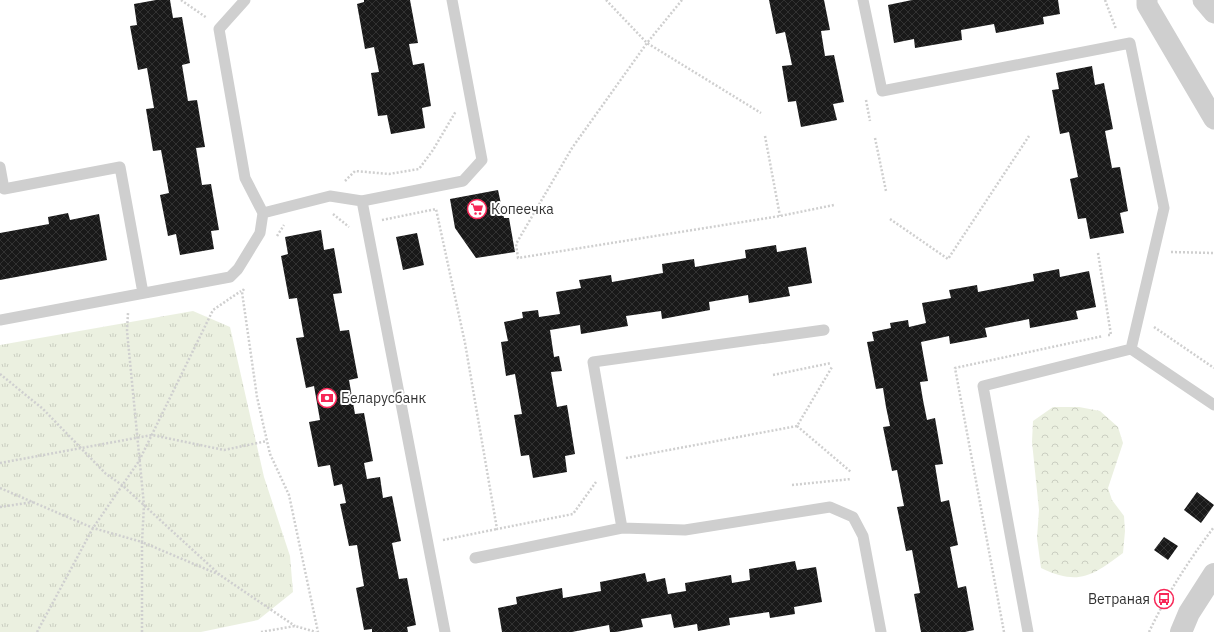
<svg xmlns="http://www.w3.org/2000/svg" width="1214" height="632" font-family="'IBM Plex Sans',sans-serif">
<style>
.grass{fill:url(#grass-tufts)}
.forest{fill:url(#forest-crowns)}
.building{fill:url(#building-cross-hatch)}
.lines{fill:none;stroke-linecap:round;stroke-linejoin:round}
.path{stroke:#cfcfcf;stroke-width:2.5;stroke-dasharray:2 2;stroke-linecap:butt}
.service{stroke:#cfcfcf;stroke-width:11}
.minor{stroke:#cfcfcf;stroke-width:21}
.tertiary{stroke:#cfcfcf;stroke-width:22}
.labels{text-anchor:middle;dominant-baseline:central;stroke-width:4;stroke-linejoin:round;paint-order:stroke}
.poi-label{font-size:14px;fill:#323232;stroke:#fff;text-anchor:start}
</style>
<defs>
<pattern id="grass-tufts" width="24" height="20" patternUnits="userSpaceOnUse"><rect width="24" height="20" fill="#ebf0e0"/><path d="M3 7l-1-3M5 7V3M7 7l1-3M15 17l-1-3M17 17v-4M19 17l1-3" fill="none" stroke="#cacec1"/></pattern>
<pattern id="forest-crowns" width="20" height="18" patternUnits="userSpaceOnUse"><rect width="20" height="18" fill="#ebf0e0"/><path d="M2 6a3 3 0 1 1 6 0M12 15a3 3 0 1 1 6 0" fill="none" stroke="#cacec1"/></pattern>
<pattern id="building-cross-hatch" width="8" height="8" patternUnits="userSpaceOnUse"><rect width="8" height="8" fill="#191919"/><path d="M0 0l8 8M0 8l8-8" fill="none" stroke="#323232"/></pattern>
</defs>
<rect width="100%" height="100%" fill="#fff"/>
<!-- grass -->
<path class="grass" d="M193 311 230 327 264 477 290 556 293 592 258 620 201 632H0V345Z"/>
<!-- forest -->
<path class="forest" d="M1053 407H1079L1100 411 1118 427 1123 443 1108 488 1112 500 1124 516 1125 531 1123 553C1092 576 1079 586 1041 568L1037 538 1039 510 1032 442 1033 421Z"/>
<!-- building -->
<path class="building" d="M156 0H170L173 18 182 17 190 63 182 65 188 101 197 100 205 147 196 148 202 185 211 184 219 230 211 231 214 249 180 255 176 234 168 236 160 195 169 193 161 150 153 151 146 109 154 108 147 68 138 70 130 26 137 25 134 4Z
M364 0H410L418 43 409 44 413 65 424 63 431 106 422 108 425 128 391 134 387 115 378 116 371 73 379 72 374 47 365 49 357 4 364 2Z
M769 0H824L830 30 821 31 825 56 834 55 844 102 833 104 837 120 801 127 796 101 788 102 782 66 792 65 785 32 776 34Z
M912 0H1058L1060 14 1043 17 1044 24 996 33 994 24 961 30 962 40 915 48 914 39 894 43 888 5Z
M1092 66 1095 85 1104 83 1113 129 1105 131 1112 168 1120 167 1128 211 1120 213 1124 233 1090 239 1086 218 1078 219 1070 179 1078 177 1069 132 1060 134 1052 90 1059 89 1056 73Z
M498 190 504 218H509L515 252 476 258 455 228 450 199Z
M68 213 70 220 99 214 107 260 0 280V233L49 224 48 217Z
M321 230 324 250 334 248 342 293 333 294 340 331 349 330 358 378 349 380 355 414 364 413 373 461 364 463 367 479 380 477 383 498 392 496 401 541 392 543 399 579 407 578 416 625 407 627 408 632H372V629L364 630 356 588 364 586 357 545 349 546 340 504 346 503 342 484 334 486 330 465 318 467 309 422 320 420 314 386 306 388 296 338 304 337 297 298 289 299 281 256 288 254 285 237Z
M417 233 424 265 403 270 396 237Z
M776 245 777 252 806 247 812 283 788 287 790 296 749 303 748 295 709 302 710 310 662 319 661 311 626 316 628 326 581 334 580 325 550 330 554 357 559 356 562 371 551 372 557 407 567 405 575 454 565 456 567 472 533 478 529 455 521 456 514 415 522 414 515 374 506 376 501 342 508 341 504 322 523 318 522 312 538 310 539 317 560 314 556 292 581 288 579 280 611 275 612 282 663 273 662 264 694 259 695 267 746 258 745 250Z
M1059 269 1060 277 1089 271 1096 307 1076 311 1078 319 1030 328 1029 319 985 328 987 337 950 344 949 336 921 342 928 381 920 382 923 400 927 420 935 418 943 464 935 465 941 502 949 500 958 545 950 547 958 588 966 586 974 630 965 632H921L914 594 920 593 912 550 906 551 897 507 904 506 897 470 892 471 883 427 890 426 886 407 883 388 876 389 867 342 874 341 872 332 891 328 890 323 908 320 909 327 926 323 922 303 951 298 949 290 977 285 978 292 1034 281 1033 274Z
M1197 492 1214 505 1201 523 1184 510Z
M1164 537 1178 546 1168 560 1154 550Z
M795 561 797 570 816 567 822 602 794 607 795 614 770 618 769 612 729 618 730 625 698 631 697 624 674 628 671 614 641 619 643 627 616 632H610L609 625 572 632H502L498 608 517 604 516 597 562 588 563 598 601 591 600 582 645 573 647 582 665 578 668 594 686 591 685 583 731 575 732 583 750 580 749 569Z"/>
<g class="lines">
<!-- path -->
<path class="path" d="M181 0 207 18
M606 0 647 43 761 113
M682 0 647 43 572 148 516 244 518 258 780 216 834 205
M1105 0 1116 29
M866 100 870 121
M765 136 780 216
M875 138 886 191
M345 181 355 171 389 174 419 169 433 150 456 111
M333 214 349 227
M890 219 948 259 1029 136
M382 220 436 209 465 343 497 529 573 514 596 482
M277 236 284 225
M1171 252 1214 253
M1098 253 1111 335H1108
M244 289 242 292 257 397 267 441 270 454 289 495 318 632
M1154 327 1214 368
M0 374 43 409 106 474 122 485 220 575
M773 375 831 363
M797 426 851 472
M626 458 797 426 832 367
M0 463 152 435 224 450 267 441
M792 485 851 479
M0 488 93 528 142 542 144 505 127 331 128 313
M0 507 33 502
M443 540 497 529
M37 632 93 528 139 461 213 310 241 291
M142 632V542L220 575 295 626
M261 632 295 626 316 632
M1004 632 955 368 1103 336
M1149 632C1167 594 1189 560 1214 527"/>
<!-- service -->
<path class="service" d="M245 0 219 29 245 178 263 213
M863 0 882 91 1130 43 1164 208 1131 349 1214 405
M0 167 4 189 120 167 143 293
M362 201 463 181 482 160 452 0
M0 320 230 277 238 269 260 233 263 213 330 196 362 201 445 632
M824 330 593 362 622 528 685 530 830 507 853 517 863 536 881 632
M475 558 622 528
M1028 632 983 386 1131 349"/>
<!-- minor -->
<path class="minor" d="M1147 0V5L1214 119
M1203 0 1214 13"/>
<!-- tertiary -->
<path class="tertiary" d="M1181 632 1189 613 1214 574"/>
</g>
<!-- icons -->
<defs>
<symbol id="supermarket-ring" viewBox="-11 -11 22 22"><circle r="9.5" fill="#fff" stroke="#f72757" stroke-width="1.5"/><path d="M-6-5.5h2.5l.6 2H6L4.5 2H-2.5L-4.4-4H-6ZM-1.5 3.2a1.3 1.3 0 1 0 .1 0ZM3 3.2a1.3 1.3 0 1 0 .1 0Z" fill="#f72757"/></symbol>
<symbol id="bank-ring" viewBox="-11 -11 22 22"><circle r="9.5" fill="#fff" stroke="#f72757" stroke-width="1.5"/><path d="M-6-4H6V4H-6ZM0-2.3a2.3 2.3 0 1 0 0 4.6a2.3 2.3 0 1 0 0-4.6Z" fill="#f72757"/></symbol>
<symbol id="bus-ring" viewBox="-11 -11 22 22"><circle r="9.5" fill="#fff" stroke="#f72757" stroke-width="1.5"/><path d="M-5-6H5V4H4V6H2V4H-2V6H-4V4H-5ZM-3.5-4V0h7V-4ZM-3.5 1.2v1.5H-2V1.2ZM2 1.2v1.5H3.5V1.2Z" fill="#f72757"/></symbol>
</defs>
<g fill-rule="evenodd">
<use href="#supermarket-ring" x="466" y="198" width="22" height="22"/>
<use href="#bank-ring" x="316" y="387" width="22" height="22"/>
<use href="#bus-ring" x="1153" y="588" width="22" height="22"/>
</g>
<g class="labels">
<!-- poi labels -->
<g class="poi-label">
<text x="491" y="209">Копеечка</text>
<text x="341" y="398">Беларусбанк</text>
<text x="1150" y="599" text-anchor="end">Ветраная</text>
</g>
</g>
</svg>
